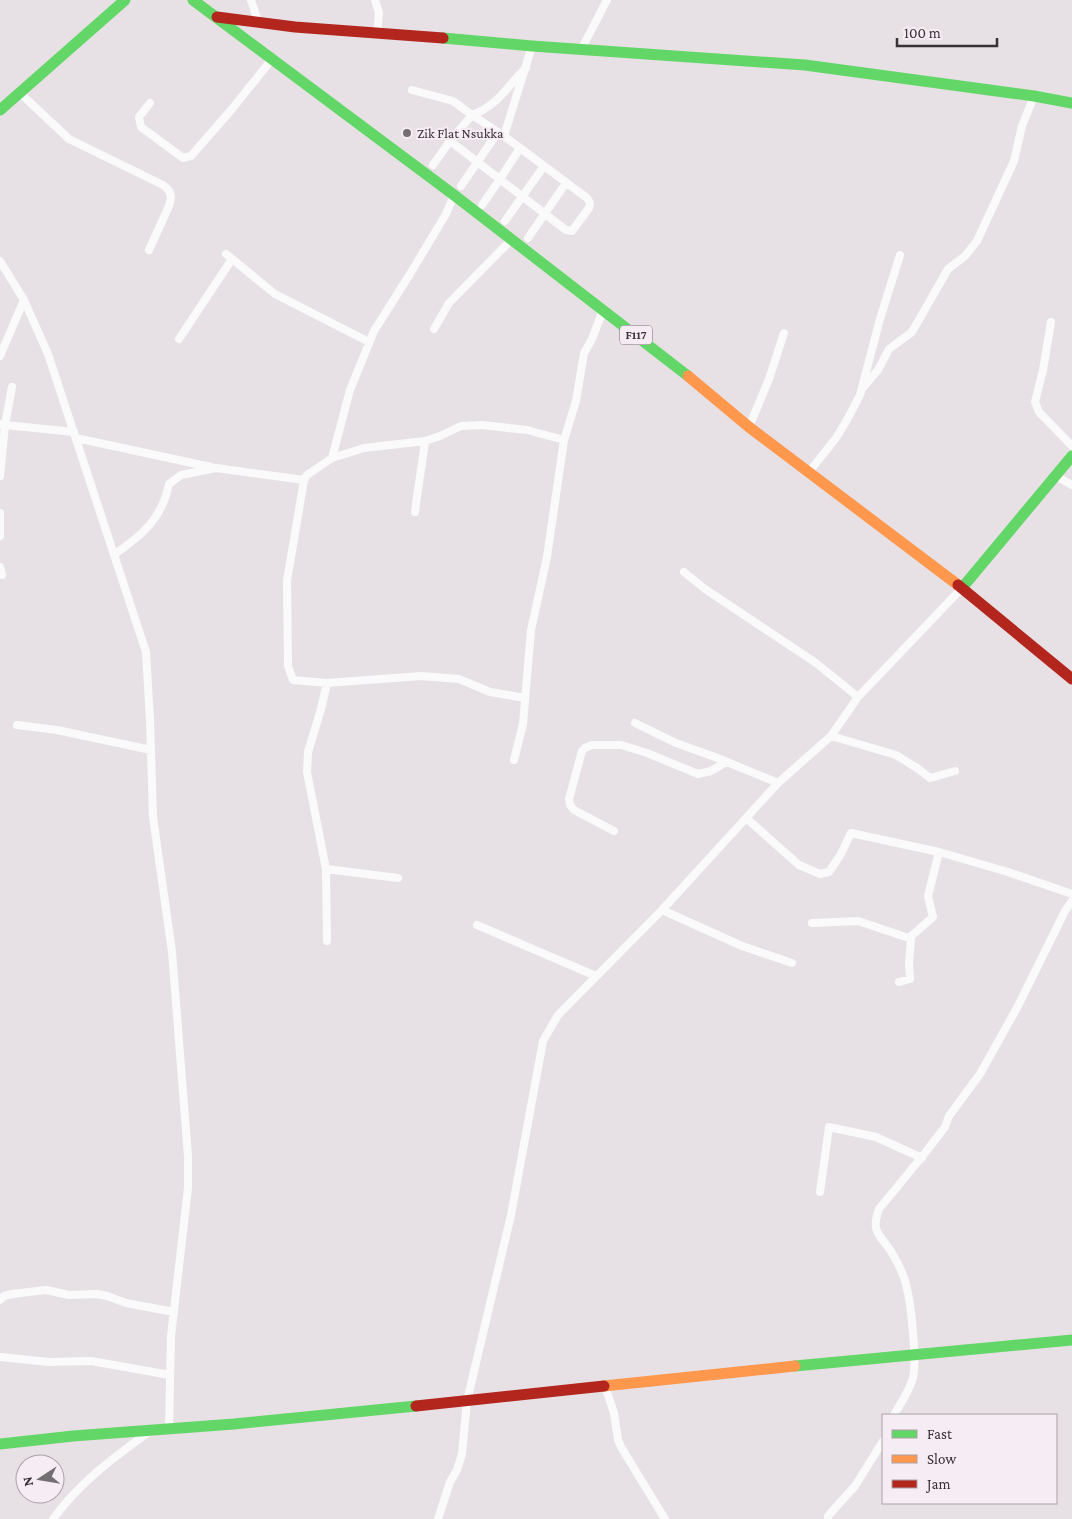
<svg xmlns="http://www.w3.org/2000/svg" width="1072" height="1519" font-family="'Crimson Pro',serif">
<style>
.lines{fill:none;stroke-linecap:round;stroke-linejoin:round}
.street{stroke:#fbfafb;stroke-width:8}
.fast{stroke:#63d668;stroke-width:11}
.slow{stroke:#ff974d;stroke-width:11}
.jam{stroke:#b3261e;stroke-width:11}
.poi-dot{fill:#746f73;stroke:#f6ecf3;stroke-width:2}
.labels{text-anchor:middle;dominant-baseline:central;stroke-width:4;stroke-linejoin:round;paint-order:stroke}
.shield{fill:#f6ecf3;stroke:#706a6e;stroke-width:1}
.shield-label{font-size:12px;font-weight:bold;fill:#363235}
.poi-label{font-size:14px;fill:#363235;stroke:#f6ecf3;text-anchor:start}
</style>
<rect width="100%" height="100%" fill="#e7e1e5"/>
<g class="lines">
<!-- street -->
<path class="street" d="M251 0 259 24
M375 0 379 13 377 33
M581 50 607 0
M412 90 453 101 472 115C500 104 506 87 526 68
M20 93 69 139 163 185C172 191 172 197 169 206L149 250
M150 103 139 117 141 127 183 158 191 156 232 109 272 59
M472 115 504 136 587 198 590 203 589 208 572 231 566 230 450 141Z
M504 136 532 46
M433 165 450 141
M461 186 498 132
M454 195 446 214 410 274 374 331 350 390 332 458 364 448 425 441 440 436 461 426 482 425 527 430 564 440
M482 205 500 179 520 148
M505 221 544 166
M528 238 566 183
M226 254 275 294 369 342
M0 261 24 300 48 354 146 652 150 720 153 817 172 952 188 1156V1188L171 1336 169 1428
M1051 322 1043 370 1035 402 1039 412 1072 446
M434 329 449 303 511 240
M179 339 232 259
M0 356 24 300
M862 389 878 370 889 349 912 332 948 269 965 256 977 241 1014 161 1022 126 1034 96
M0 424 5 425 12 387
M749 427 769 379 784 333
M76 438 211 467
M332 458 307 475 304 480 287 581 288 666 293 680 327 683 421 676 459 679 490 692 525 698
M809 472 836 438 847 420 860 395 880 319 900 255
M0 476 5 425 74 432
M1056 476 1072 485
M415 512C418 488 422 465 425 441
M0 513V536
M115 554C142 535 162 519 169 484L181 475 216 468 304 480
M0 567 2 575
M684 572 705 589 816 663 858 697
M327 683 321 709 308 752 307 772 326 869 327 941
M635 723 676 743 715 757 778 783
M17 725 57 730 151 750
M831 736 896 755 917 768 930 778 955 771
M514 760 523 724 531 630 547 557 564 440 576 401 584 353 592 339 603 310
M746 818 799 865 820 874 829 872 841 854 851 833 939 852 928 896 933 917 909 938
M614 831 574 810 570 805 569 799 582 751 585 748 592 745H621L647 753 698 774 711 771 726 762
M939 852 1008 872 1072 894
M326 869 398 878
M662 910 742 946 792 963
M812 923 858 921 909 938
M477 925 596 976
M899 982 910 979 909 963 911 939 909 938
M820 1192 829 1127 876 1137 922 1158
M0 1300 4 1296 12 1294 46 1290 69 1295 97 1294 107 1296 126 1303 174 1312
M0 1357 49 1362 91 1361 170 1375
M605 1386 614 1413 618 1440 621 1447 665 1519
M894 1415C900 1404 908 1393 912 1381 918 1367 911 1305 907 1289 905 1277 898 1263 892 1253 881 1235 870 1233 879 1209L925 1153 945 1127 949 1116 980 1074 1018 1006 1065 911 1072 901
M53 1519C79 1483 114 1457 149 1432
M438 1519 450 1482 457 1470 462 1454 467 1401 511 1215 543 1041 558 1015 662 910 778 783 831 736 858 697 962 588
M828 1519V1516L855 1486 883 1441"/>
<!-- fast -->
<path class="fast" d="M193 0 454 195 688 376
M443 38 532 46 805 65 1034 96 1072 103
M0 110 125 0
M962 588 1072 456
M795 1366 1072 1340
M0 1444 73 1436 234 1424 416 1406"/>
<!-- slow -->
<path class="slow" d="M688 376 749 427 958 585
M604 1386 795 1366"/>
<!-- jam -->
<path class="jam" d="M217 17 295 27 443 38
M958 585 1072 679
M416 1406 604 1386"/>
</g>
<!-- markers -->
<circle class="poi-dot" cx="407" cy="133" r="5"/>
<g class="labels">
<!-- shield labels -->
<rect class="shield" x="620" y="325.5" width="32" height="19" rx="4"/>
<g class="shield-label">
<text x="636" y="335">F117</text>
</g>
<!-- poi labels -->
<g class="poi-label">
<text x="417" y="133">Zik Flat Nsukka</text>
</g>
</g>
<!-- legend -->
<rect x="882" y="1414" width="175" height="90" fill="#f6ecf3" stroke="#a9a2a7"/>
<rect x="892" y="1430" width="25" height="8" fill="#63d668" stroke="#a9a2a7"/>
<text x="927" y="1439" font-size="15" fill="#363235">Fast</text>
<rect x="892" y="1455" width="25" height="8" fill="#ff974d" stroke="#a9a2a7"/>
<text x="927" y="1464" font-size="15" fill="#363235">Slow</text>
<rect x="892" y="1480" width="25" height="8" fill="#b3261e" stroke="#a9a2a7"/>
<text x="927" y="1489" font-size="15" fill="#363235">Jam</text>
<!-- north arrow -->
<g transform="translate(40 1479) rotate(258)"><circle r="24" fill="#f6ecf3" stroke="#a9a2a7"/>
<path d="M0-4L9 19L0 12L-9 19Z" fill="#746f73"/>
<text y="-8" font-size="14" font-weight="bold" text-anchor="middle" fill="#363235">N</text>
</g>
<!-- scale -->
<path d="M897 38v8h100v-8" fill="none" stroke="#363235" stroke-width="2.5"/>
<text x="904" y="38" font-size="15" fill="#363235" stroke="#f6ecf3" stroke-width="4" paint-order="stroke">100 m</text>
</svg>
